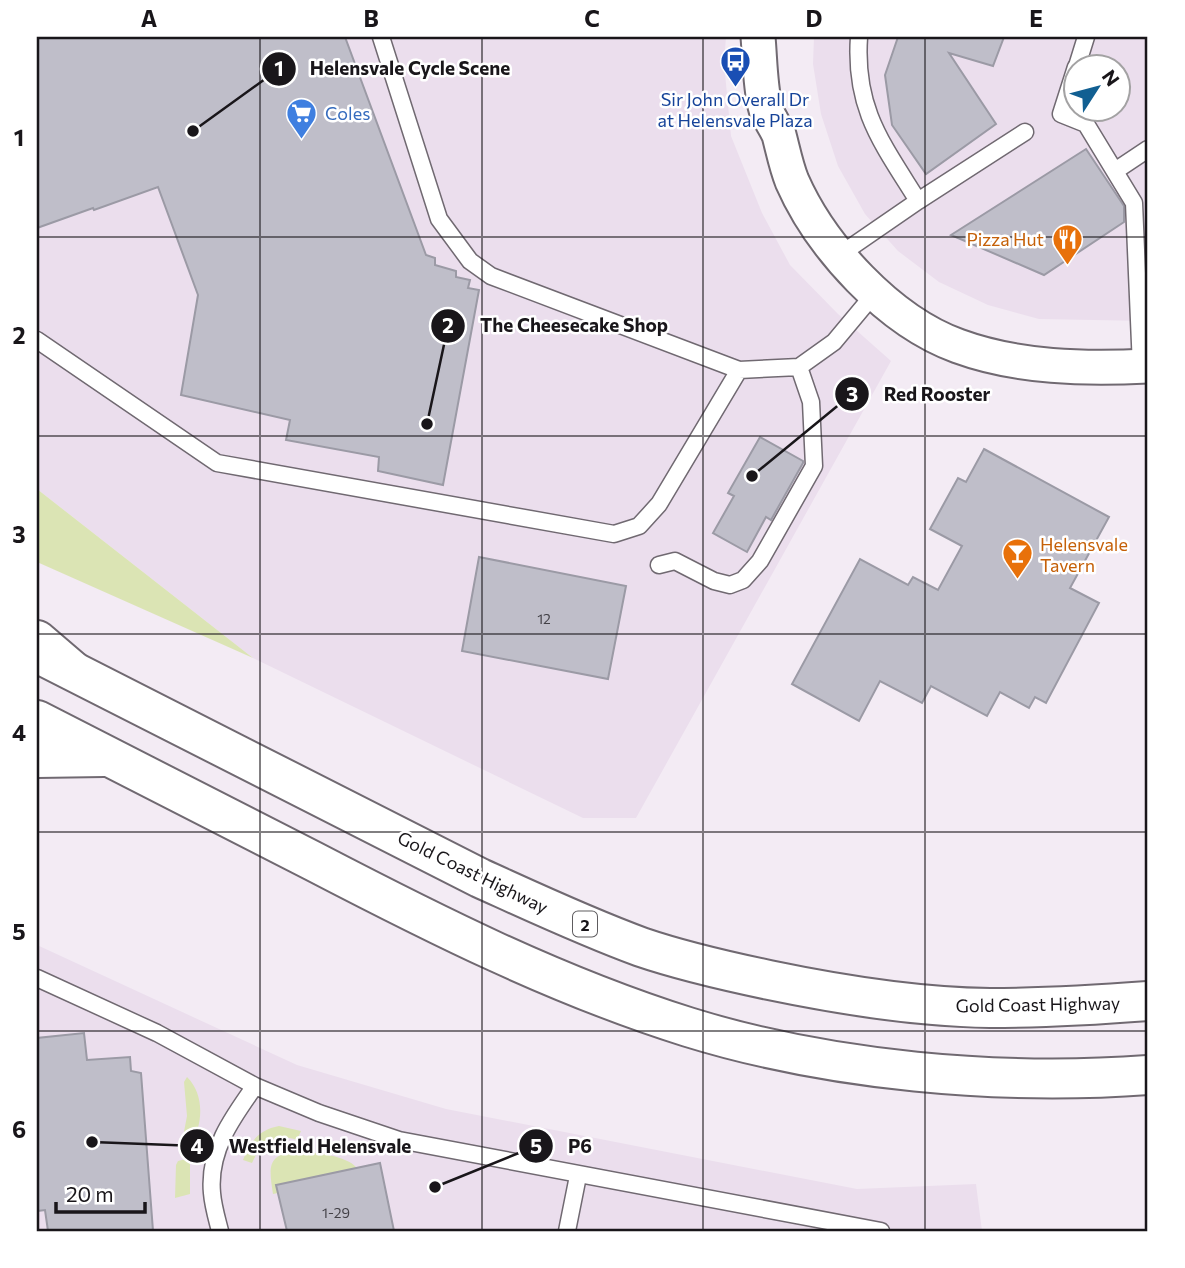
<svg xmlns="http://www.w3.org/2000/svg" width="1185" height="1268" font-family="Commissioner,sans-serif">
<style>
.built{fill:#ebdeed;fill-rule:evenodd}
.green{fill:#dbe4b4}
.building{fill:#bfbec9;stroke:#9b9aa5;stroke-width:2}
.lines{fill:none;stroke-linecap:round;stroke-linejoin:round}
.service-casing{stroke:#706971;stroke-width:19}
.minor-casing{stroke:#706971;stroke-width:37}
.trunk-casing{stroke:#706971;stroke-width:42}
.motorway-casing{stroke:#706971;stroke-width:42}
.service{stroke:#fff;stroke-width:16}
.minor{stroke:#fff;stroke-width:33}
.trunk{stroke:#fff;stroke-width:38}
.motorway{stroke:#fff;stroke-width:38}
.grid{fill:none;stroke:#19161a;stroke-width:2;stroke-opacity:0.55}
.labels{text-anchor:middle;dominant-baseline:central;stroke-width:5;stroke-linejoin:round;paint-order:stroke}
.number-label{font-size:14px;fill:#424046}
.shield{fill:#fff;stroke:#5e5c5f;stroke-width:2}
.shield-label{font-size:16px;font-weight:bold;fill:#19161a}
.transit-label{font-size:18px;fill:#164399;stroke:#fff}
.shop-label{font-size:18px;fill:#366cbe;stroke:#fff;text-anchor:start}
.food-label{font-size:18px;fill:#c56008;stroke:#fff;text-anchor:end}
.street-label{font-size:18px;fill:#19161a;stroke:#fff}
.leader{fill:none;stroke:#19161a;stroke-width:2.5}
.callout-dot{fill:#19161a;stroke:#fff;stroke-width:2.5}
.mark-label{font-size:21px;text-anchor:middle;font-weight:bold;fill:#fff}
.callout-label{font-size:19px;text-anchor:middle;font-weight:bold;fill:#19161a;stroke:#fff;stroke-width:5;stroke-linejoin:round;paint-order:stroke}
.neatline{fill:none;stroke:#19161a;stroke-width:2.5}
.grid-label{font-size:23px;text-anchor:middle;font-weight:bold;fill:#19161a}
</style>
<rect width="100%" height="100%" fill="#f3ebf4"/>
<!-- built -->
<path class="built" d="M37 37H726L724 63 731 136 762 213 790 265 838 314 891 361 636 818H583L253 658 37 489Z
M814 37H1148V321L1039 319 988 305 939 282 898 251 865 214 838 166 821 114 813 64ZM1076 66H1118V108H1076Z
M37 945 297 1065 446 1109 857 1189 976 1184 982 1231H37Z"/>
<!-- green -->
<path class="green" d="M37 489 253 658 37 562Z
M187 1077C205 1095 203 1124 191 1145L183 1137 187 1116 184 1082Z
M279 1126 301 1131 297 1140C274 1132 261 1143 252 1163L243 1160C250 1142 258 1130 279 1126Z
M299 1151C316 1153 346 1155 357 1168L276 1185 278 1193 273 1194C269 1167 266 1154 299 1151Z
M190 1158V1194L175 1198 176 1165 178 1161Z"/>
<!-- building -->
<path class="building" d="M37 37H345L426 255 435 258V265L456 271V277L470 280 468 288 479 290 443 485 378 471 379 457 286 440 290 420 181 395 198 295 158 187 94 210 93 208 37 228Z
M898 37H1004L993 66 949 53 996 124 926 174 892 125 885 75Z
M1086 149 1124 206V222L1044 275 951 235Z
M760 437 803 461V463L771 520 766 517 747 552 713 533 734 496 728 493Z
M984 449 1109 517 1070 588 1099 603 1046 703 1035 697 1029 708 1000 692 987 716 931 686 922 703 880 681 859 721 792 684 860 559 908 585 913 577 938 590 962 546 930 529 958 478 966 482Z
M479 557 626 586 608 679 462 651Z
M84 1033 87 1060 130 1057 131 1071 141 1073 153 1231H48L45 1210 37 1211V1038Z
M380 1163 394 1231H287L276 1185Z"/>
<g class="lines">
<defs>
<path id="service" d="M381 37 439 219 470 261 491 276 739 370 799 367 834 342 874 294
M859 37C854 109 882 143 918 201
M1077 66 1086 37
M1076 67 1061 114 1086 124 1134 203 1141 367
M1115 171 1148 149
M838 256 918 201 1025 132
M37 340 217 463 614 534 639 526 659 504 739 370
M659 565 675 561 714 581 730 585 743 580 760 561 814 466 811 402 799 367
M37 978 157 1033 255 1086 319 1113 399 1140 881 1231
M220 1231C217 1219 213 1206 212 1193 208 1151 232 1118 255 1086
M567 1231 578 1176"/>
<path id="minor" d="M758 37C760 59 760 84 765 106 767 116 775 125 779 135 783 150 786 166 792 181 821 247 889 321 958 346 1018 368 1085 369 1148 366"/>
<path id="trunk" d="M41 655 480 878C533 902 586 927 641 947 682 961 726 971 769 980 841 995 916 1007 990 1008 1043 1008 1095 1005 1148 1001
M37 720C129 767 221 814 313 861 434 924 557 986 688 1027 830 1071 1000 1086 1148 1075
M37 758 104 757"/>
<path id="motorway" d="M37 640 72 670"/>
</defs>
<!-- service casing -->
<use href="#service" class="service-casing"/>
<!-- minor casing -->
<use href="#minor" class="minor-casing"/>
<!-- trunk casing -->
<use href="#trunk" class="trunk-casing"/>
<!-- motorway casing -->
<use href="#motorway" class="motorway-casing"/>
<!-- service -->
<use href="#service" class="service"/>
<!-- minor -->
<use href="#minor" class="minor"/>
<!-- trunk -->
<use href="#trunk" class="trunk"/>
<!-- motorway -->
<use href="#motorway" class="motorway"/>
</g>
<!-- grid -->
<path class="grid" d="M260 37V1231M482 37V1231M703 37V1231M925 37V1231M37 237H1148M37 436H1148M37 634H1148M37 832H1148M37 1031H1148"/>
<!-- icons -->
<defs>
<symbol id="bus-pin" viewBox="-11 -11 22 30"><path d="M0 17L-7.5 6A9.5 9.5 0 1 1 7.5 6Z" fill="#1a4fb4" stroke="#fff"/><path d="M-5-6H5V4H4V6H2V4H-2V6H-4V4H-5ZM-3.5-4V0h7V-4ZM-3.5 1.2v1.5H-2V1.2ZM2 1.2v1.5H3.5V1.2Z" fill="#fff"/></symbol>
<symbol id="supermarket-pin" viewBox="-11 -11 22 30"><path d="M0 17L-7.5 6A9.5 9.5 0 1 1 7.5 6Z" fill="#3f7fe0" stroke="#fff"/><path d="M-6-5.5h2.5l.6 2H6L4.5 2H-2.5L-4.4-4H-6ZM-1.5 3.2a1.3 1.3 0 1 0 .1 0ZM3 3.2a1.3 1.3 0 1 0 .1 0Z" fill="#fff"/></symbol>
<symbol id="restaurant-pin" viewBox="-11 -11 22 30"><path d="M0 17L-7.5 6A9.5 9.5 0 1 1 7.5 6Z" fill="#e8710a" stroke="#fff"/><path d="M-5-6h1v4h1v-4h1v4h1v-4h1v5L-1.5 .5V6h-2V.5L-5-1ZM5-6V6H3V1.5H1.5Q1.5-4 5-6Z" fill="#fff"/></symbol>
<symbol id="bar-pin" viewBox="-11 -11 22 30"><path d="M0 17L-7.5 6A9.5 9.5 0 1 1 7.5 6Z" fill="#e8710a" stroke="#fff"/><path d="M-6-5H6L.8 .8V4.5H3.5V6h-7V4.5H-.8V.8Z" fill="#fff"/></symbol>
</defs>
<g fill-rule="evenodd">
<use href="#bus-pin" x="718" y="44" width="35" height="47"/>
<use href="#supermarket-pin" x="284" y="96" width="35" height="47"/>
<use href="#restaurant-pin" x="1050" y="222" width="35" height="47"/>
<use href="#bar-pin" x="1000" y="536" width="35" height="47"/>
</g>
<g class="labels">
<!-- number labels -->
<g class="number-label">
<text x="544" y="618">12</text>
<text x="336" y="1212">1-29</text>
</g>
<!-- shield labels -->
<rect class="shield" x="573" y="911.5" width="24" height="25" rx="5"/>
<g class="shield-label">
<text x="585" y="924">2</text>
</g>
<!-- transit labels -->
<g class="transit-label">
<text x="735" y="99">Sir John Overall Dr<tspan x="735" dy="21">at Helensvale Plaza</tspan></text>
</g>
<!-- shop labels -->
<g class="shop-label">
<text x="325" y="113">Coles</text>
</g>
<!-- food labels -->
<g class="food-label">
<text x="1044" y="239">Pizza Hut</text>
<text x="1040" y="544" text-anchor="start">Helensvale<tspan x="1040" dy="21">Tavern</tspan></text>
</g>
<!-- street labels -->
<g class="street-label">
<text transform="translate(473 872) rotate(26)">Gold Coast Highway</text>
<text transform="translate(1038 1004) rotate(-1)">Gold Coast Highway</text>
</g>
</g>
<!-- callouts -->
<path class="leader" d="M193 131L279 69M427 424L448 326M752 476L852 394M92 1142L197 1146M435 1187L536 1146"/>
<g class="callout-dot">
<circle cx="193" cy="131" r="7"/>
<circle cx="427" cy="424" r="7"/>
<circle cx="752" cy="476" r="7"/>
<circle cx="92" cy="1142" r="7"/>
<circle cx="435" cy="1187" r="7"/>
<circle cx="279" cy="69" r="18"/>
<circle cx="448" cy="326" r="18"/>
<circle cx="852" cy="394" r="18"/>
<circle cx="197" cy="1146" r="18"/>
<circle cx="536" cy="1146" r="18"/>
</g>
<g class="mark-label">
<text x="279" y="76">1</text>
<text x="448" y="333">2</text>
<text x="852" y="402">3</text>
<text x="197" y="1154">4</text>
<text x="536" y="1154">5</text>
</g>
<g class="callout-label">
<text x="410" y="75">Helensvale Cycle Scene</text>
<text x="574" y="332">The Cheesecake Shop</text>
<text x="937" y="401">Red Rooster</text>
<text x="320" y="1153">Westfield Helensvale</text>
<text x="580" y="1153">P6</text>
</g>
<!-- border -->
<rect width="1185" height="1268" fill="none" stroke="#ffffff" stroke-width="77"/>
<!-- north arrow -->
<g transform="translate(1097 88) rotate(54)"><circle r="33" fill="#ffffff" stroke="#a3a2a3" stroke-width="2"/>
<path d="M0-5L12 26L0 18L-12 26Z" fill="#115f92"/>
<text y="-10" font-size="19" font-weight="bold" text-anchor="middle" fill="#19161a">N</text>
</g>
<!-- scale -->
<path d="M56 1202v10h89v-10" fill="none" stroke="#19161a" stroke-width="3.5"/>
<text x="66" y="1202" font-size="21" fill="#19161a" stroke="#ffffff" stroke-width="5" paint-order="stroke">20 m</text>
<rect x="38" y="38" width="1108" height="1192" class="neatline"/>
<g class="grid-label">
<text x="149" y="27">A</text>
<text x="371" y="27">B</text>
<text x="592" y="27">C</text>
<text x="814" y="27">D</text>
<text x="1036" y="27">E</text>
<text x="19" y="146">1</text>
<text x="19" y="344">2</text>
<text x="19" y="543">3</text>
<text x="19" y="741">4</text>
<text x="19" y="940">5</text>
<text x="19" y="1138">6</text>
</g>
</svg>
